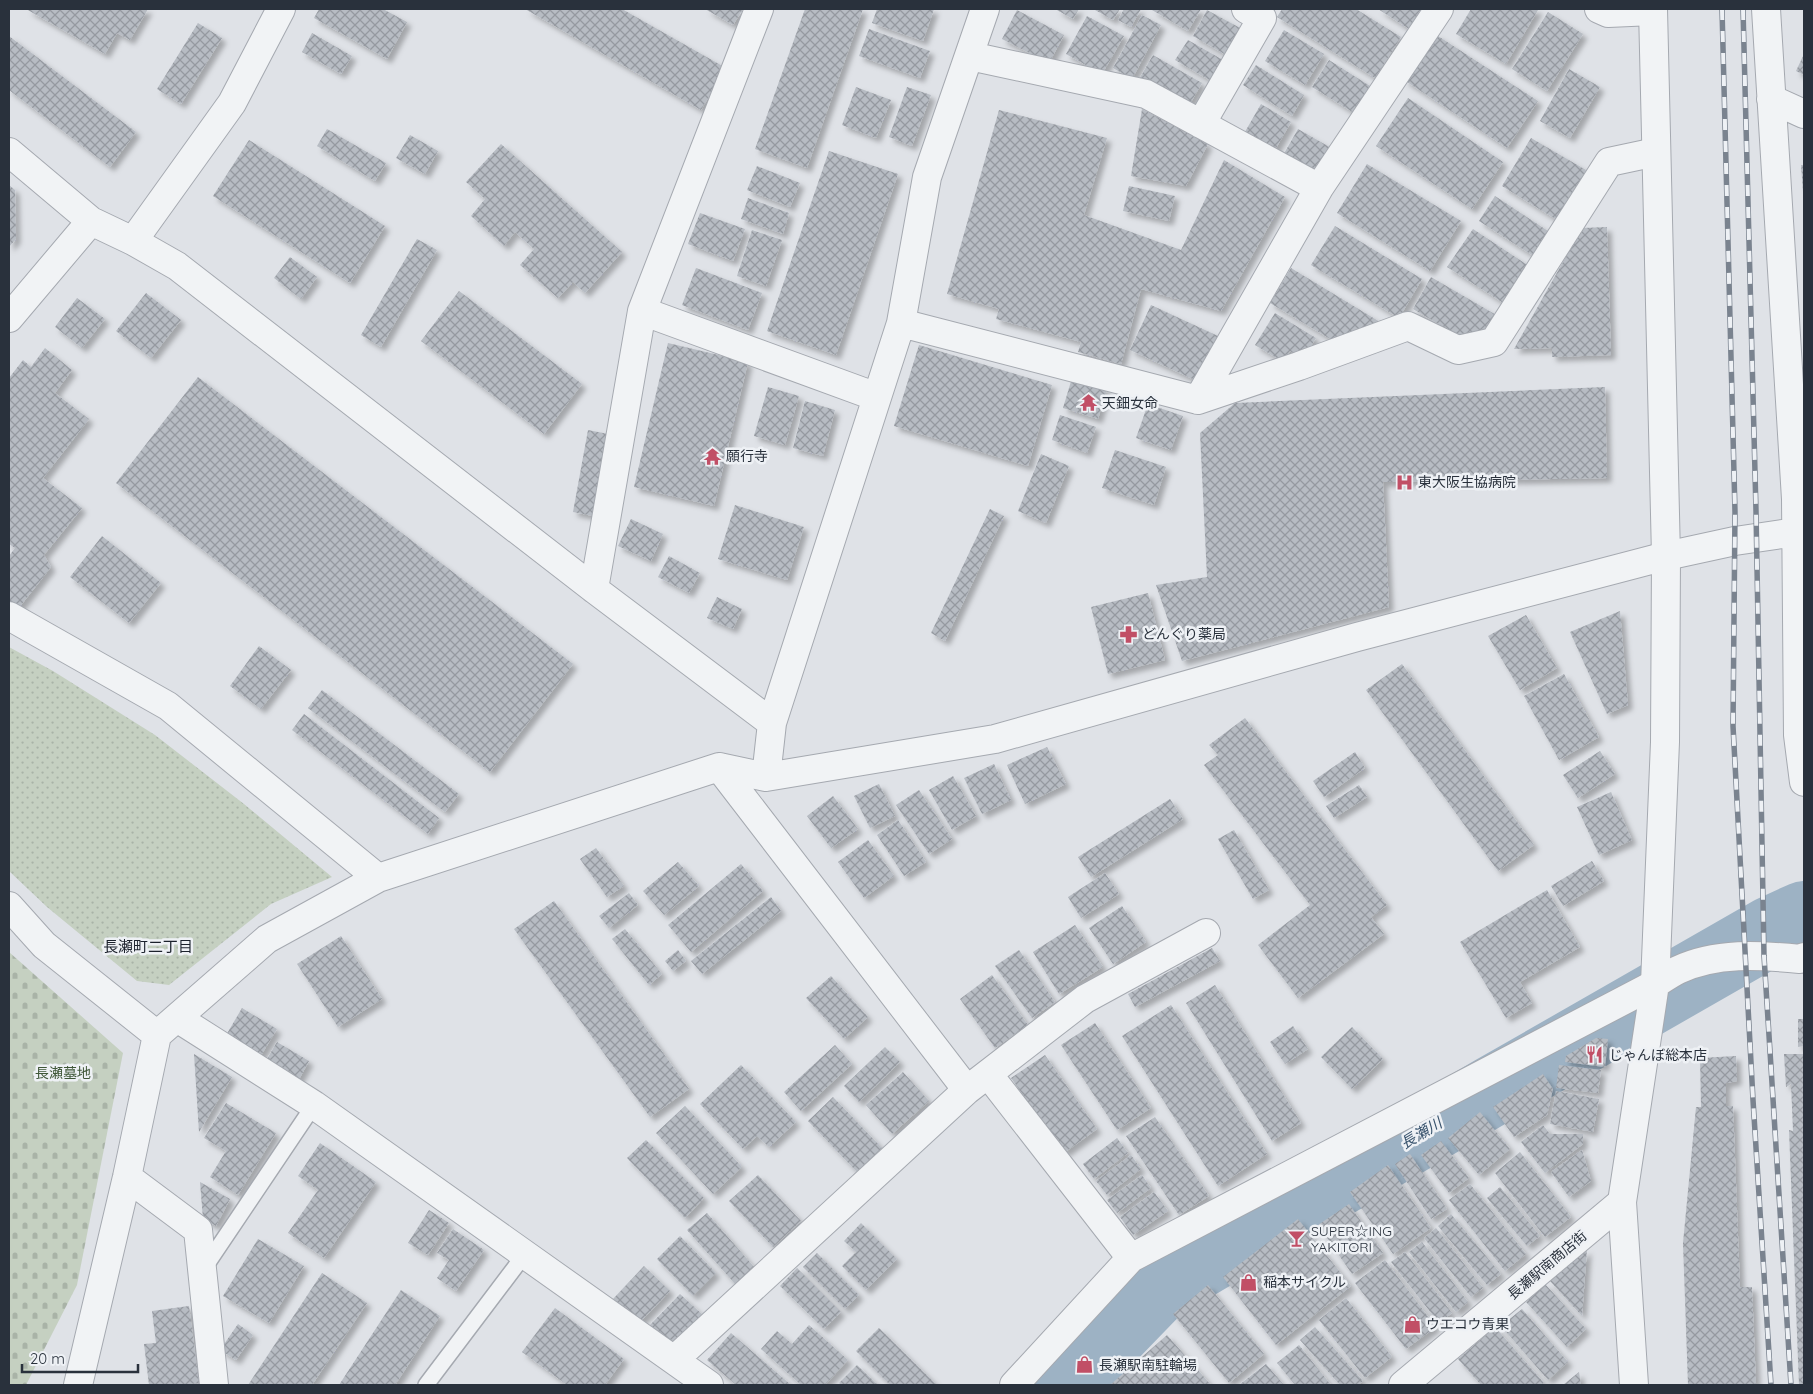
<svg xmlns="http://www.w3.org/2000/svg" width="1813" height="1394" font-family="Quicksand,'Noto Sans JP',sans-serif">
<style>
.cemetery{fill:url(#cemetery-stones)}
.park{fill:url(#park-dots)}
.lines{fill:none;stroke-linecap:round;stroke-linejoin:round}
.river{stroke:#9db2c4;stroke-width:70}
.building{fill:url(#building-cross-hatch);filter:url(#shadow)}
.service-casing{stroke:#a5a9b0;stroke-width:18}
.minor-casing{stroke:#a5a9b0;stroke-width:30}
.tertiary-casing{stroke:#a5a9b0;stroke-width:30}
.service{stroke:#f1f3f5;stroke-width:15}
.minor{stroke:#f1f3f5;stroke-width:28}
.tertiary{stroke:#f1f3f5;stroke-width:28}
.rail-casing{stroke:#7a838f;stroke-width:5.5}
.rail{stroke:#eef1f5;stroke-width:4;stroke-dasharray:11;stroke-linecap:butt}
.labels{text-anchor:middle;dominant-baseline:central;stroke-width:5;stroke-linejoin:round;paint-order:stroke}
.poi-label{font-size:14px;fill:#29313c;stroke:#eef1f5;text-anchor:start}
.park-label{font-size:14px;fill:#3f5738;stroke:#eef1f5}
.street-label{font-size:14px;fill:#29313c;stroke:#eef1f5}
.neighbourhood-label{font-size:15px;fill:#1c222d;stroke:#eef1f5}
.water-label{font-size:15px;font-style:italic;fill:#37526c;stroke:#eef1f5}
</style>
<defs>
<pattern id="cemetery-stones" width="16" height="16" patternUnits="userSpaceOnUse" patternTransform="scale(1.25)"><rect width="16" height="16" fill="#c5d0c1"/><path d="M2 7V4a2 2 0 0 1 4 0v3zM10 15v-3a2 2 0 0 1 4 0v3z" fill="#a9b3a7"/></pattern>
<pattern id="park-dots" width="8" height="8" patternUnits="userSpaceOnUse" patternTransform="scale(1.25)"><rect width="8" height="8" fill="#c5d0c1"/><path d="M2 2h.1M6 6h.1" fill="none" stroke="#a9b3a7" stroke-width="1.8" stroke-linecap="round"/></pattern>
<pattern id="building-cross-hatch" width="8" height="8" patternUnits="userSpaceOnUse" patternTransform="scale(1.25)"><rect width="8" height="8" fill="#b7bcc3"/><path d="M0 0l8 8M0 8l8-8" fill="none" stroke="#9599a0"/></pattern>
<filter id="shadow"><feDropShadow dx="4.5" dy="4.5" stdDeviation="2.5" flood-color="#0004"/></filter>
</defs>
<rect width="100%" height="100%" fill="#dfe2e7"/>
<!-- cemetery -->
<path class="cemetery" d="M9 952 123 1053 77 1285 26 1385H9Z"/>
<!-- park -->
<path class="park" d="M9 647 53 671 155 735 244 804 332 877 271 904 169 985 137 981 47 907 9 871Z"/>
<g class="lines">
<!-- river -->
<path class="river" d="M1064 1385 1159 1287 1492 1091 1771 931 1804 916"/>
</g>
<!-- building -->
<path class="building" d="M26 9H148L130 40 117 33 105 54Z
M319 9H383L407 22 387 59 314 18Z
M525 9H622L726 68 701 110Z
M705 9H743L733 25Z
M805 9H863L807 168 755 149Z
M877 9H934L923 41 872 23Z
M1055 9H1079L1073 19Z
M1096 9H1120L1113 20 1095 10Z
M1124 9H1141L1131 27 1118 20Z
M1153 9H1201L1188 31 1152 10Z
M1282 9H1356L1401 37 1375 78 1277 17Z
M1378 9H1421L1409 29Z
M1471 9H1537L1538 10 1506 64 1456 34Z
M1017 10 1064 35 1049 63 1002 39Z
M1207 10 1242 29 1226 55 1193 36Z
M1548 12 1583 34 1547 91 1512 69Z
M1142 15 1161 25 1132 79 1113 68Z
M1087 16 1124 36 1102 74 1066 54Z
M198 23 222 38 181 104 157 89Z
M869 29 930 51 920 78 859 56Z
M1284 30 1324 54 1305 85 1265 61Z
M312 33 352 56 341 74 302 52Z
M1435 34 1538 101 1507 148 1404 80Z
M9 36 136 132 110 167 9 90Z
M1188 40 1223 60 1211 81 1175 60Z
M1804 54V75L1796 71Z
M1153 55 1202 83 1187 109 1138 81Z
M1329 60 1370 86 1354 113 1312 87Z
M1256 65 1304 95 1292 116 1243 85Z
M1569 69 1600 87 1570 138 1540 121Z
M856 87 891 100 876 138 842 125Z
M907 87 931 95 912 146 889 137Z
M1408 98 1503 162 1472 209 1376 146Z
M1261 104 1291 122 1272 155 1242 137Z
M1142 109 1208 144 1186 186 1131 176Z
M999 110 1107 138 1084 215 1181 250 1224 160 1285 197 1221 311 1141 289 1121 364 1078 352 1081 342 996 319 999 309 947 294Z
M327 129 386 163 375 181 317 146Z
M1298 129 1333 149 1317 177 1282 157Z
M410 135 438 151 425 174 396 158Z
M1531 138 1586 170 1557 220 1502 186Z
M249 140 385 226 350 283 213 196Z
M501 144 622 252 585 293 573 282 558 298 520 265 534 249 515 232 504 246 471 216 485 199 466 182Z
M829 151 898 174 836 355 767 331Z
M1367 164 1461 221 1430 271 1337 213Z
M1801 165H1804V192H1803Z
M757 166 800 183 790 207 747 190Z
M9 185 15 190 16 239 9 247Z
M1129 186 1175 196 1169 221 1123 211Z
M1495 196 1551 233 1535 257 1479 221Z
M748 198 789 213 783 234 741 219Z
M700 213 745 229 733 261 688 244Z
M1335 226 1422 279 1399 318 1311 265Z
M1607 227 1611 355 1552 357V348L1514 349 1582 228Z
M1473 229 1529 266 1505 304 1447 267Z
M752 230 782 240 766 286 737 276Z
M417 239 437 250 381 347 361 335Z
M290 257 317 277 301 299 274 278Z
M696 268 762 293 748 330 682 305Z
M1291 268 1380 322 1342 346 1270 303Z
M1431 277 1498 316 1486 336H1459L1413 309Z
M459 291 582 384 544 434 421 341Z
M146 293 181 320 151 358 116 331Z
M77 298 105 319 82 348 55 327Z
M1151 305 1218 336 1197 381 1130 350Z
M1275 313 1316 338 1303 359 1290 351 1283 362 1255 345Z
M668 343 748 362 714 506 634 487Z
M919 345 1052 385 1028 466 894 426Z
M45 348 72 370 55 393 89 419 43 478 82 508 44 555 51 567 18 609 9 602V556L15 548 9 544V378L23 360 31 367Z
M198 377 573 664 490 772 116 483Z
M1072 378 1107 389 1098 419 1063 408Z
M768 387 799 396 785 445 754 436Z
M1605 387 1607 478 1383 482 1389 607 1182 661 1156 585 1207 577 1200 433 1235 403Z
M805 401 835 410 823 456 793 448Z
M1148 404 1183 416 1171 450 1136 438Z
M1060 415 1096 427 1087 453 1052 440Z
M588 430 608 434 593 516 573 512Z
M1115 450 1166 467 1154 505 1102 488Z
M1041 454 1069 466 1046 523 1018 511Z
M735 505 804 527 787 580 718 559Z
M990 509 1004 516 945 641 931 633Z
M631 519 663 534 651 561 618 546Z
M102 536 161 583 129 623 70 577Z
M669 556 700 573 689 593 658 577Z
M1148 593 1165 660 1108 674 1091 607Z
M717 597 742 609 733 629 707 618Z
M1620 611 1628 705 1607 714 1570 632Z
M1526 615 1557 668 1520 690 1488 636Z
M259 646 291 670 261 709 230 686Z
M1402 664 1534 845 1498 871 1366 690Z
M1564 674 1599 737 1559 760 1524 696Z
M322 690 459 794 445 812 308 708Z
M304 714 439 818 428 834 292 730Z
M1245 718 1387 905 1371 917 1384 934 1298 998 1258 945 1310 905 1204 765 1218 755 1209 745Z
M1047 747 1066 784 1025 804 1007 765Z
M1600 751 1615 774 1578 798 1563 775Z
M1355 752 1365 768 1324 797 1313 781Z
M994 764 1011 800 982 814 964 778Z
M953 776 976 816 952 830 929 790Z
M879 784 895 816 870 828 854 796Z
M1359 785 1367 797 1334 818 1326 806Z
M919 790 952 839 929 854 896 805Z
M1611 792 1632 840 1599 855 1577 807Z
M833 796 858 829 831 848 807 816Z
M1170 799 1183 819 1091 877 1078 857Z
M898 820 926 862 904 876 877 835Z
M1234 830 1269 890 1253 899 1218 839Z
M868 840 894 876 864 898 838 862Z
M596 848 624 886 607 897 580 859Z
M1592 861 1604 881 1563 906 1551 886Z
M678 862 699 886 664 915 643 891Z
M741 864 763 891 691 952 668 925Z
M1105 873 1119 894 1081 918 1068 897Z
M1547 890 1580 947 1520 982 1532 1003 1506 1018 1460 942Z
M629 893 638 905 609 928 599 916Z
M771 897 781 911 702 974 691 961Z
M554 901 689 1089 650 1117 514 929Z
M1122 906 1146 942 1113 964 1089 928Z
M1075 925 1103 967 1059 994 1033 952Z
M625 929 662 974 649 985 612 939Z
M341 936 382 999 338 1027 297 964Z
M1212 948 1220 961 1135 1007 1128 994Z
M678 950 686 961 673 971 665 961Z
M1019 950 1055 1002 1032 1018 995 966Z
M992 975 1028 1025 995 1048 960 999Z
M831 976 868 1017 844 1039 806 998Z
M1215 985 1301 1123 1272 1141 1186 1003Z
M1171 1005 1267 1154 1218 1186 1122 1036Z
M242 1008 277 1029 260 1057 225 1037Z
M1798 1019H1804V1046L1798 1047Z
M1095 1023 1151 1108 1117 1130 1061 1045Z
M1293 1026 1308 1049 1285 1064 1270 1042Z
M1352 1027 1383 1059 1352 1089 1321 1057Z
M1596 1038 1608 1039 1605 1067 1565 1062 1566 1056Z
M277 1042 309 1061 297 1083 264 1064Z
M835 1045 852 1064 801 1111 784 1092Z
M885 1047 900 1062 859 1102 844 1086Z
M194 1054 232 1077 199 1132Z
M1784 1054H1804V1385H1799L1789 1130 1793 1131 1791 1084 1786 1087Z
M1045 1055 1097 1129 1064 1153 1011 1078Z
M1736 1056 1737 1081 1726 1083V1106H1733L1740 1287H1752L1756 1385H1688L1683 1243 1696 1107H1701L1700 1058Z
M741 1065 796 1122 769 1147 757 1136 743 1149 700 1104Z
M1559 1065 1601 1070 1598 1093 1556 1088Z
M903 1072 929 1101 892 1134 866 1105Z
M1543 1074 1553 1089 1547 1115 1514 1137 1493 1107Z
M1556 1091 1599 1099 1593 1132 1550 1124Z
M833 1097 882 1148 857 1172 808 1121Z
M226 1103 276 1133 238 1195 210 1177 226 1151 204 1138Z
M685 1106 742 1167 713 1194 656 1133Z
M1480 1112 1510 1149 1479 1175 1448 1138Z
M1155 1117 1209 1196 1179 1215 1126 1136Z
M1543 1125 1550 1134H1583V1144L1545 1173 1521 1142Z
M1117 1138 1128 1153 1094 1179 1083 1164Z
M646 1140 704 1198 685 1218 627 1158Z
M1441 1141 1469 1178 1449 1193 1421 1155Z
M320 1143 376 1182 324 1258 288 1233 318 1190 298 1176Z
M1582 1150 1591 1181 1569 1197 1551 1172Z
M1520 1152 1571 1217 1545 1237 1495 1173Z
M1410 1154 1447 1209 1431 1219 1395 1164Z
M1131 1155 1141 1169 1107 1195 1096 1181Z
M1388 1165 1431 1228 1393 1254 1350 1192Z
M758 1175 801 1221 773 1247 729 1201Z
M1142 1175 1151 1188 1117 1213 1107 1200Z
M200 1182 230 1199 216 1226 203 1219Z
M1470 1184 1526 1254 1505 1271 1449 1200Z
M1500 1187 1540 1236 1527 1246 1487 1198Z
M1154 1192 1168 1211 1133 1235 1120 1217Z
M1349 1204 1383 1253 1352 1274 1318 1225Z
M429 1210 449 1223 428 1255 408 1243Z
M707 1213 755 1268 736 1285 687 1230Z
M1451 1214 1501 1274 1487 1285 1438 1226Z
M1298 1219 1351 1286 1276 1345 1223 1277Z
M861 1223 897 1259 866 1290 842 1266 856 1252 844 1241Z
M1436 1228 1483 1288 1471 1297 1424 1238Z
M453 1229 484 1250 456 1291 437 1278 449 1260 437 1253Z
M680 1236 716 1273 693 1296 657 1259Z
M258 1239 304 1266 269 1323 223 1296Z
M1422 1242 1468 1302 1456 1312 1409 1252Z
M1587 1249 1582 1316 1550 1281Z
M1405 1252 1452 1313 1439 1323 1391 1262Z
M817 1253 859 1295 845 1309 803 1267Z
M1385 1260 1436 1327 1406 1349 1355 1283Z
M644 1266 670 1291 639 1323 613 1299Z
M797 1268 841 1312 824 1329 780 1286Z
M322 1273 367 1303 312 1385H248Z
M1545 1284 1586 1329 1567 1347 1526 1302Z
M1208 1285 1264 1354 1229 1383 1173 1314Z
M401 1290 440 1316 395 1385H339Z
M680 1294 704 1316 673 1349 649 1326Z
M1346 1298 1392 1357 1365 1378 1319 1320Z
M189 1306 199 1383 182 1385H149L144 1344 156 1343 152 1311Z
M555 1308 624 1359 605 1385H567L522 1352Z
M1522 1309 1568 1362 1548 1380 1501 1326Z
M238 1324 253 1335 236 1360 220 1350Z
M809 1325 848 1360 825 1385H801L761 1349 777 1331 792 1344Z
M1315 1327 1363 1381 1358 1385H1340L1300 1340Z
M1495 1327 1544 1383 1541 1385H1481L1458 1359Z
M879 1328 937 1385H890L856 1351Z
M731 1333 791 1385H736L707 1360Z
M1167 1335 1211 1385H1110Z
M1299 1345 1331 1385H1295L1277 1363Z
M1266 1364 1284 1385H1239Z
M857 1365 878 1385H841L839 1383Z
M1579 1372 1581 1385H1563Z"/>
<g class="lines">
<defs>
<path id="service" d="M203 1270 314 1105
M426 1385 525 1254"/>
<path id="minor" d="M1599 9 1608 13 1653 11
M1766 9 1796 499 1798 735 1804 782
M970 56 1146 94 1319 188
M1771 99 1804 114
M1201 124 1262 18 1246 9
M9 152 91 221 133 241 177 266 594 589 772 723
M133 241 232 103 281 9
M642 311 877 397
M9 318 91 221
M901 323 1198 400 1299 366 1408 326 1458 350 1494 342 1609 162 1656 152
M1198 400 1319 188 1439 9
M594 589 642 311 759 9
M9 616 168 706 378 878
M719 767 967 1090
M766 777 772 723 901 323 927 177 985 9
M9 906 44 945 157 1035
M177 1018 314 1105 709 1385
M988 1074 1131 1258
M127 1177 198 1230 214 1385
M674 1360 967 1090 1085 999 1206 933
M78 1385 127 1177 157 1035 267 939 378 878 719 767 766 777 995 739 1357 637 1666 556 1735 541 1796 532
M1014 1385 1131 1258 1655 984
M1403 1385 1622 1202"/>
<path id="tertiary" d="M1655 984C1663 979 1670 974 1678 970 1716 952 1760 955 1800 959L1804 957
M1634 1385 1622 1202 1655 984 1665 742 1666 556 1653 9"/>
</defs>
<!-- service casing -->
<use href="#service" class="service-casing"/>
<!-- minor casing -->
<use href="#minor" class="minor-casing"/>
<!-- tertiary casing -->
<use href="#tertiary" class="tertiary-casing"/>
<!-- service -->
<use href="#service" class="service"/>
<!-- minor -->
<use href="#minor" class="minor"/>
<!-- tertiary -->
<use href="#tertiary" class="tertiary"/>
<defs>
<path id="rail" d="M1722 9 1735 512 1733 726 1753 1100 1771 1385
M1743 9 1756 511 1764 956 1791 1385"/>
</defs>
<!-- rail casing -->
<use href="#rail" class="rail-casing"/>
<!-- rail -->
<use href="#rail" class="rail"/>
</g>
<!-- icons -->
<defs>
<symbol id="temple-bare" viewBox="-9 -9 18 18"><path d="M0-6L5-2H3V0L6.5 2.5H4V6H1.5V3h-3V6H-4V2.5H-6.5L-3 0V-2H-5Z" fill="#c14f66" stroke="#eef1f5" stroke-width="2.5" paint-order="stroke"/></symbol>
<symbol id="hospital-bare" viewBox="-9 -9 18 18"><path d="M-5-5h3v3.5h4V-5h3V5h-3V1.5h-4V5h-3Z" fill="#c14f66" stroke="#eef1f5" stroke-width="2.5" paint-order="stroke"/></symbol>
<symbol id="pharmacy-bare" viewBox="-9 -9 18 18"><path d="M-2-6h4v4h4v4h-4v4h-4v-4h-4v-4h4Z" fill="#c14f66" stroke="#eef1f5" stroke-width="2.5" paint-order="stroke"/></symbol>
<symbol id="restaurant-bare" viewBox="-9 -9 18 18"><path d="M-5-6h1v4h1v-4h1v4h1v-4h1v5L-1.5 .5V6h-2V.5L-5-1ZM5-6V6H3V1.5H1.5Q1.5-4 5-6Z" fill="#c14f66" stroke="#eef1f5" stroke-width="2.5" paint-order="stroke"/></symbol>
<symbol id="bar-bare" viewBox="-9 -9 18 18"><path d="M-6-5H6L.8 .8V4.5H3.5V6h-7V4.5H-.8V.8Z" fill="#c14f66" stroke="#eef1f5" stroke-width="2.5" paint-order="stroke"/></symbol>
<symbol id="shop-bare" viewBox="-9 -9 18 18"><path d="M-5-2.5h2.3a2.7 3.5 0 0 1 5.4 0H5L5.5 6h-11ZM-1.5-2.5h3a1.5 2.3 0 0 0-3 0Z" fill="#c14f66" stroke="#eef1f5" stroke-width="2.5" paint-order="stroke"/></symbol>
</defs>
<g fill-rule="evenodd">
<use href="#temple-bare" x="1076" y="390" width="25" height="25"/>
<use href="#temple-bare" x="700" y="444" width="25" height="25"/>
<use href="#hospital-bare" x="1392" y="470" width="25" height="25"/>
<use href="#pharmacy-bare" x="1116" y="622" width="25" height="25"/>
<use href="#restaurant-bare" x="1582" y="1042" width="25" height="25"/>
<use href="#bar-bare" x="1284" y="1226" width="25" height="25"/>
<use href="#shop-bare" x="1236" y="1270" width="25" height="25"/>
<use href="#shop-bare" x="1400" y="1312" width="25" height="25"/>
<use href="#shop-bare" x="1072" y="1352" width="25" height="25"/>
</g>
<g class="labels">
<!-- poi labels -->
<g class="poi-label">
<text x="1102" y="403">天鈿女命</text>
<text x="726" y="456">願行寺</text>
<text x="1418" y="482">東大阪生協病院</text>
<text x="1142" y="634">どんぐり薬局</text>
<text x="1609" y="1055">じゃんぼ総本店</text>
<text x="1311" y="1231">SUPER☆ING<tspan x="1311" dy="16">YAKITORI</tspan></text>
<text x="1263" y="1282">稲本サイクル</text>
<text x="1426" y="1324">ウエコウ青果</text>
<text x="1099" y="1365">長瀬駅南駐輪場</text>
</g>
<!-- park labels -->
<g class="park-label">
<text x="63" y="1073">長瀬墓地</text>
</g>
<!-- street labels -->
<g class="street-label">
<text transform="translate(1547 1265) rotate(-40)">長瀬駅南商店街</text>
</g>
<!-- neighbourhood labels -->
<g class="neighbourhood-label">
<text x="148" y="946">長瀬町二丁目</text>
</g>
<!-- water labels -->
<g class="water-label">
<text transform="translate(1421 1133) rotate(-31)">長瀬川</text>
</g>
</g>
<!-- border -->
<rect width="1813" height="1394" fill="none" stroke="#29313c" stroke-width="20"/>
<!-- scale -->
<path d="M22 1364v8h116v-8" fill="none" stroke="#29313c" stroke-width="2.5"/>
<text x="30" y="1364" font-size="15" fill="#29313c" stroke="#eef1f5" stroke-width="4" paint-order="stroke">20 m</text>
</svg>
